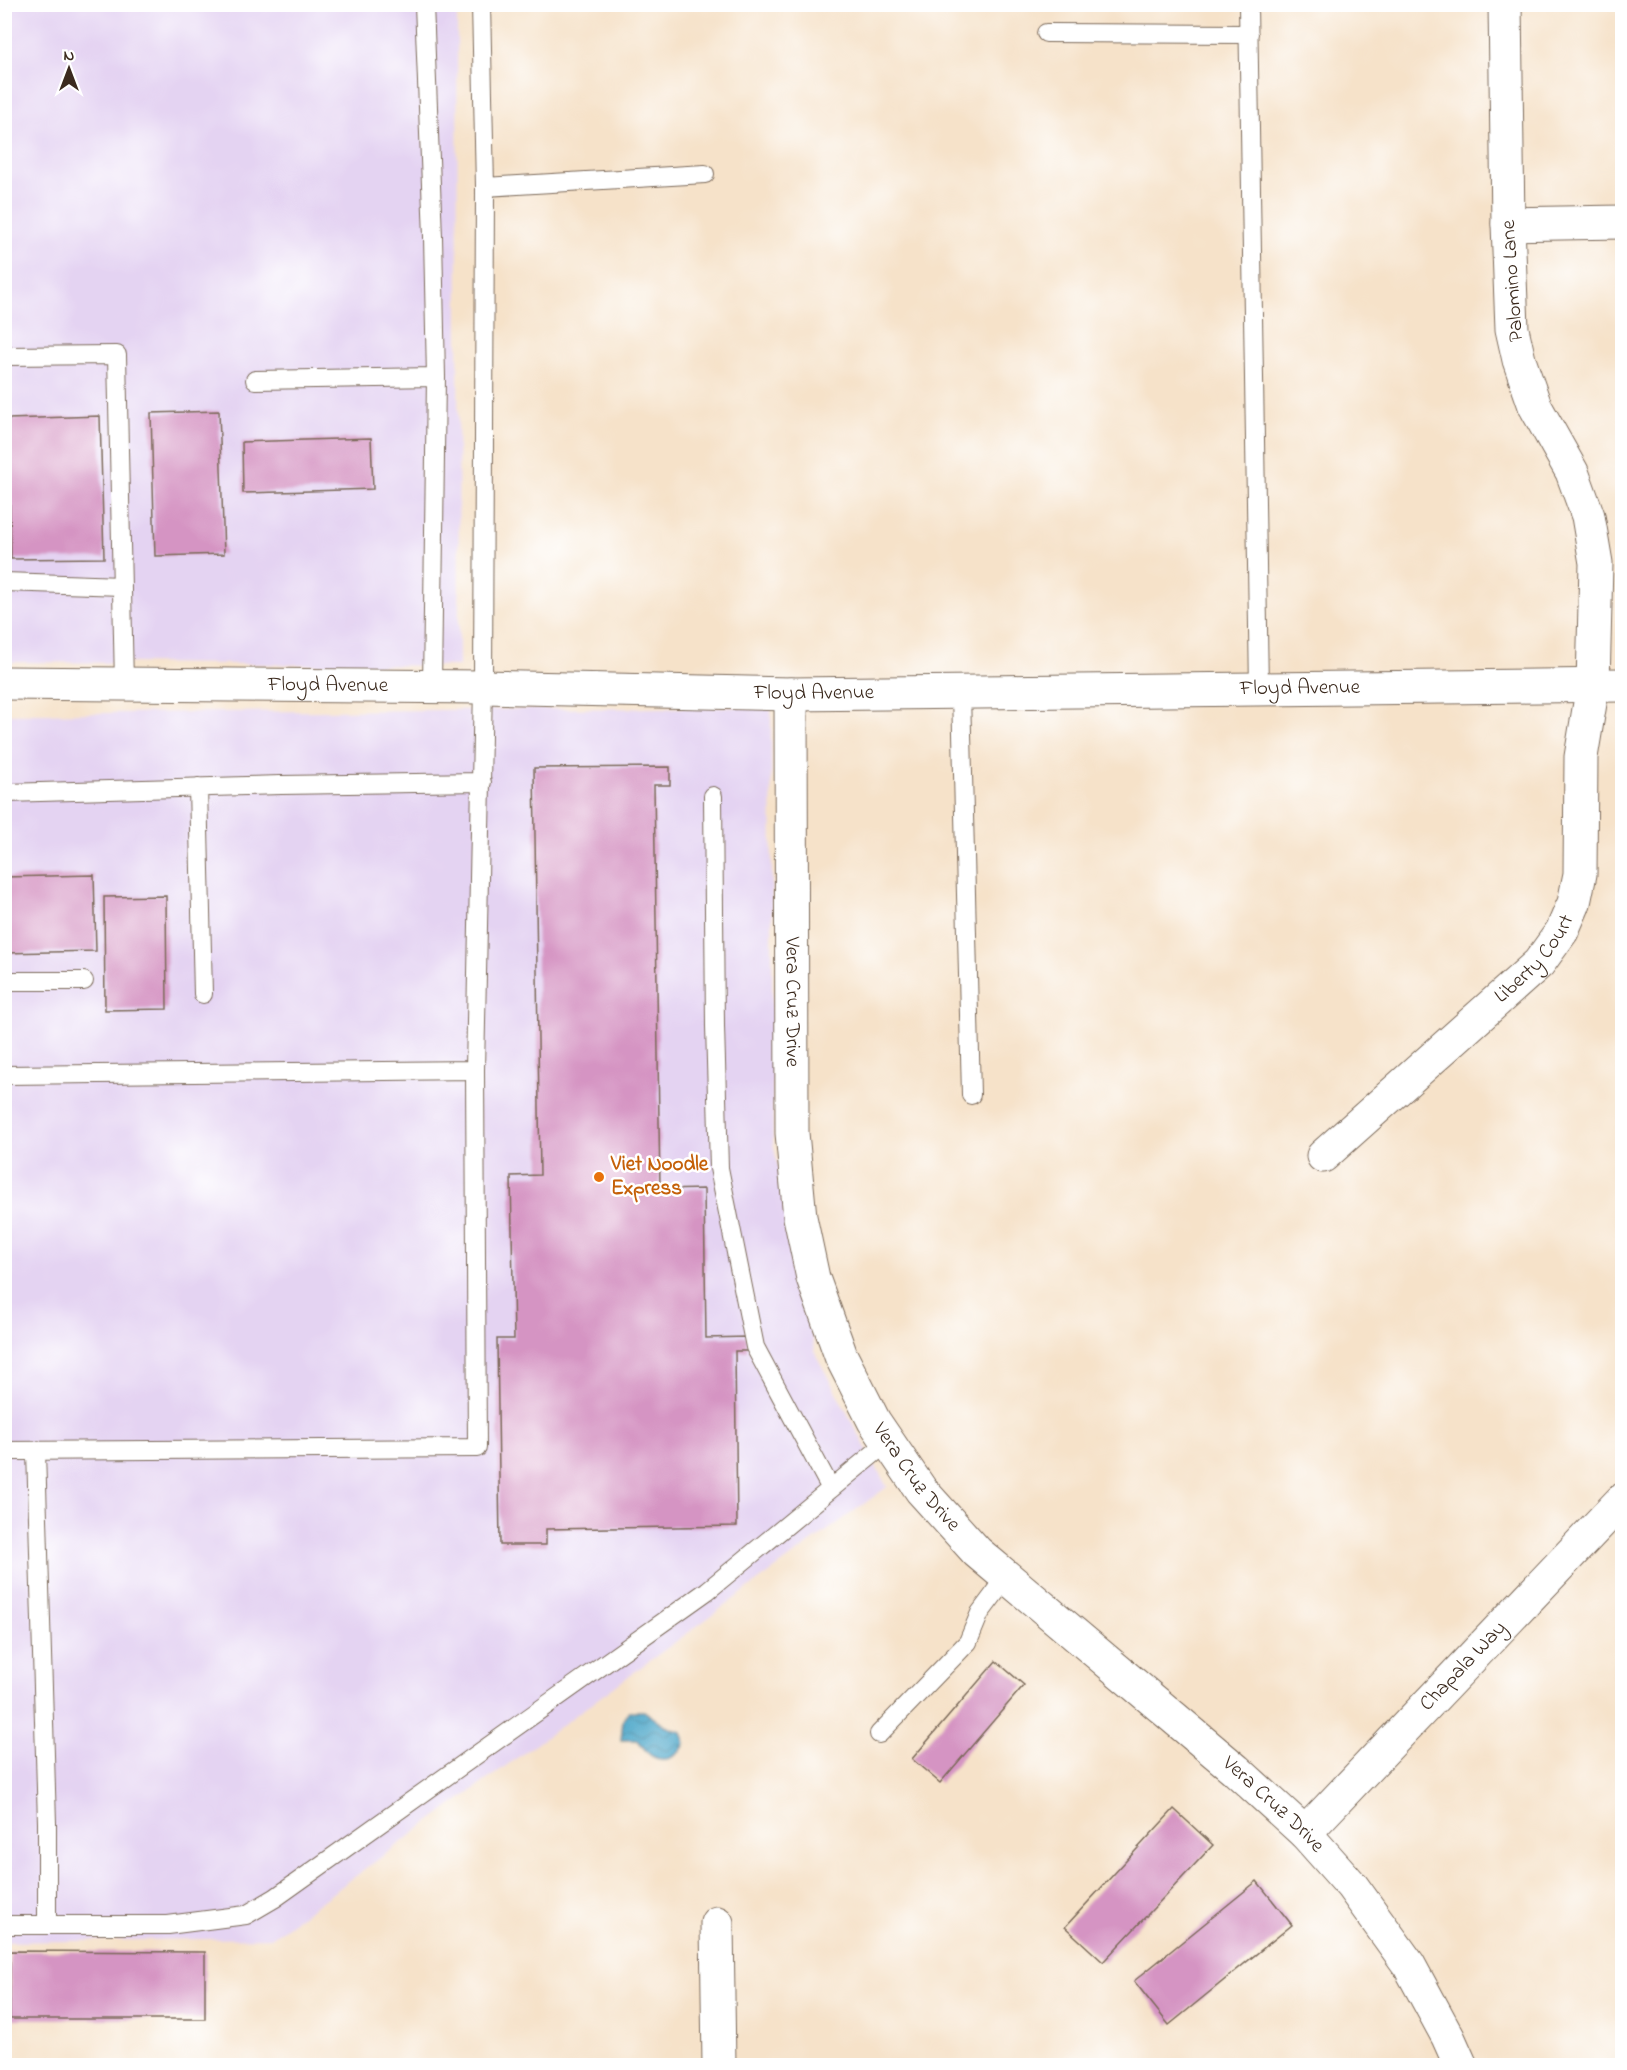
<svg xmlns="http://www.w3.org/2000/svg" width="1627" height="2070" font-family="'Indie Flower',sans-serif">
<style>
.built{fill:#e4d3f2}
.water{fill:url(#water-waves);stroke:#426873;stroke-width:1.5}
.building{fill:#d594c3}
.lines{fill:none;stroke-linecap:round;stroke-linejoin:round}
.lane-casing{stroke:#7c6a5a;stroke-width:20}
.street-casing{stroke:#7c6a5a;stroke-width:35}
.secondary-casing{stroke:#7c6a5a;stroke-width:35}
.lane{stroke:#fff;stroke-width:18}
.street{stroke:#fff;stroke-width:33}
.secondary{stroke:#fff;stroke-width:33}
.food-dot{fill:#e8710a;stroke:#fff;stroke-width:2}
.labels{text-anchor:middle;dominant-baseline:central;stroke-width:5;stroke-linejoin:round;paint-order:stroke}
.street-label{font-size:21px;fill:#3b2a1e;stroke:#fff}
.food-label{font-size:21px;font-weight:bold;fill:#c56008;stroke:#fff;text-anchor:start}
</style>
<defs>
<pattern id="water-waves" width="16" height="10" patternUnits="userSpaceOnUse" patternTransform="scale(1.5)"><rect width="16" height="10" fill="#4aa5c8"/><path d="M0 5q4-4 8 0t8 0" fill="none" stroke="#3f87a2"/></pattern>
</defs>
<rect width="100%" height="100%" fill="#fff"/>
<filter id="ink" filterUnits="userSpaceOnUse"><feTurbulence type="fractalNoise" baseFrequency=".0167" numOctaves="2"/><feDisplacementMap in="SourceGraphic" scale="12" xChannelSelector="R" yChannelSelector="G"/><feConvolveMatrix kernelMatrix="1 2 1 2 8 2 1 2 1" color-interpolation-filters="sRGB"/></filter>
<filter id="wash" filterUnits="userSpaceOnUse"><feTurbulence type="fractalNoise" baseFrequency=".008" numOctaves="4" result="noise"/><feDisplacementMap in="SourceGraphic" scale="24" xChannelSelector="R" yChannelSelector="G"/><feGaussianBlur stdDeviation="1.35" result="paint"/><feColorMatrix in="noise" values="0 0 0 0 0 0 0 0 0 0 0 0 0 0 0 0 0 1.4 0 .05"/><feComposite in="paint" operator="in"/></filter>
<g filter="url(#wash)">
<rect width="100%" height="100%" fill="#f6e2c9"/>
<!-- built -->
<path class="built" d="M5 5H457L459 666 5 662Z
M771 707 773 1143 816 1355 887 1487 271 1938 5 1942 4 714Z"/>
<!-- water -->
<path class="water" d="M629 1711H644L665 1726 681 1732 685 1743C680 1756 665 1764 652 1756 646 1753 642 1745 638 1740H621L623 1720Z"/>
<g id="blocks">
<!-- building -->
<path class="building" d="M219 411 224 554 155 556 151 413Z
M100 416 104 558 11 559 8 419Z
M371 438 373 489 243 493 242 442Z
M670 767V785H654L660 1190 704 1189 706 1338 747 1337V1351H735L737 1526 546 1529V1545H500L497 1339H514L511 1176 540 1175 534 768Z
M94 875 96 951 4 953V877Z
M166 896 167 1009 105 1010 104 897Z
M996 1661 1024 1685 940 1783 912 1759Z
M1174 1809 1213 1845 1103 1962 1065 1927Z
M1257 1881 1292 1925 1169 2025 1134 1981Z
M10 1951 205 1952V2019H10Z"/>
</g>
</g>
<g filter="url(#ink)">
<use href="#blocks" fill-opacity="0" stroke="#7c6a5a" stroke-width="1.5"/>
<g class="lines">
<defs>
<path id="lane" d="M424 4 433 237 436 377 432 687
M1248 4 1259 689
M1046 33 1249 34
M485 187 705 174
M4 356 117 355 124 684
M255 380 436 377
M4 582 122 586
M961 693 971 1095
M198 787 203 994
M6 793 281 785 482 782
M713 796 715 1026 719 1168 755 1347 831 1489
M4 981H84
M4 1075 475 1070
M4 1451 477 1448 475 1070 483 687 485 187 481 4
M36 1451 47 1823V1925
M879 1734 968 1642 980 1613 1007 1577
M4 1925H168L246 1915 275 1898 707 1591 889 1441"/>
<g id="street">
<path d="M1508 224 1622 222"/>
<path id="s1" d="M791 694 792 1133 800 1217 813 1278 841 1356 874 1421 921 1490 977 1552 1236 1770 1305 1833 1352 1886 1409 1965 1448 2037 1461 2066"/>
<path id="s2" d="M1323 1156 1539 963 1562 931 1574 903 1580 874 1581 757 1593 685 1596 563 1588 516 1572 472 1535 406 1519 360 1512 329 1508 224 1505 4"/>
<path id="s3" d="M1305 1833 1622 1500"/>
<path d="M717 1923 719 2066"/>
</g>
<g id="secondary">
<path id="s4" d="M4 683 483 687 791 694 1622 685"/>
</g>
</defs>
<!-- lane casing -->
<use href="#lane" class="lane-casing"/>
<!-- street casing -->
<use href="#street" class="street-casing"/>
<!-- secondary casing -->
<use href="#secondary" class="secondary-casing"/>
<!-- lane -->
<use href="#lane" class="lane"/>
<!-- street -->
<use href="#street" class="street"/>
<!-- secondary -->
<use href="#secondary" class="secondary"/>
</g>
</g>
<!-- markers -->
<circle class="food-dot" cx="599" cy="1177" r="6"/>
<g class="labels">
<!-- street labels -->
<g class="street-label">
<text transform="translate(1513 281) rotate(-94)">Palomino Lane</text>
<text stroke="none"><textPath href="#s4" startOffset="324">Floyd Avenue</textPath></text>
<text stroke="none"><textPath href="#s4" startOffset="1296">Floyd Avenue</textPath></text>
<text stroke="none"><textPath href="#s4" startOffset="810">Floyd Avenue</textPath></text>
<text stroke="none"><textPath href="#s2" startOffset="290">Liberty Court</textPath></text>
<text stroke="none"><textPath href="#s1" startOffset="308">Vera Cruz Drive</textPath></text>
<text stroke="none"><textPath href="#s1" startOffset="812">Vera Cruz Drive</textPath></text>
<text stroke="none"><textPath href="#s3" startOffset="230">Chapala Way</textPath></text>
<text stroke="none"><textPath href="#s1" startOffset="1298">Vera Cruz Drive</textPath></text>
</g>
<!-- food labels -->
<g class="food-label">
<text x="611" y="1165">Viet Noodle<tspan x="611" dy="24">Express</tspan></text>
</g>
</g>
<!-- margin -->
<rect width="1627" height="2070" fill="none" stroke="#fff" stroke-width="24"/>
<!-- north arrow -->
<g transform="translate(69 69)" stroke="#ffffff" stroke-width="4.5" paint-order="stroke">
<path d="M0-4.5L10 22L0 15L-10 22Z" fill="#3b2a1e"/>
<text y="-9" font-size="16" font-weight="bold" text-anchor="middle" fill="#3b2a1e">N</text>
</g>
</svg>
